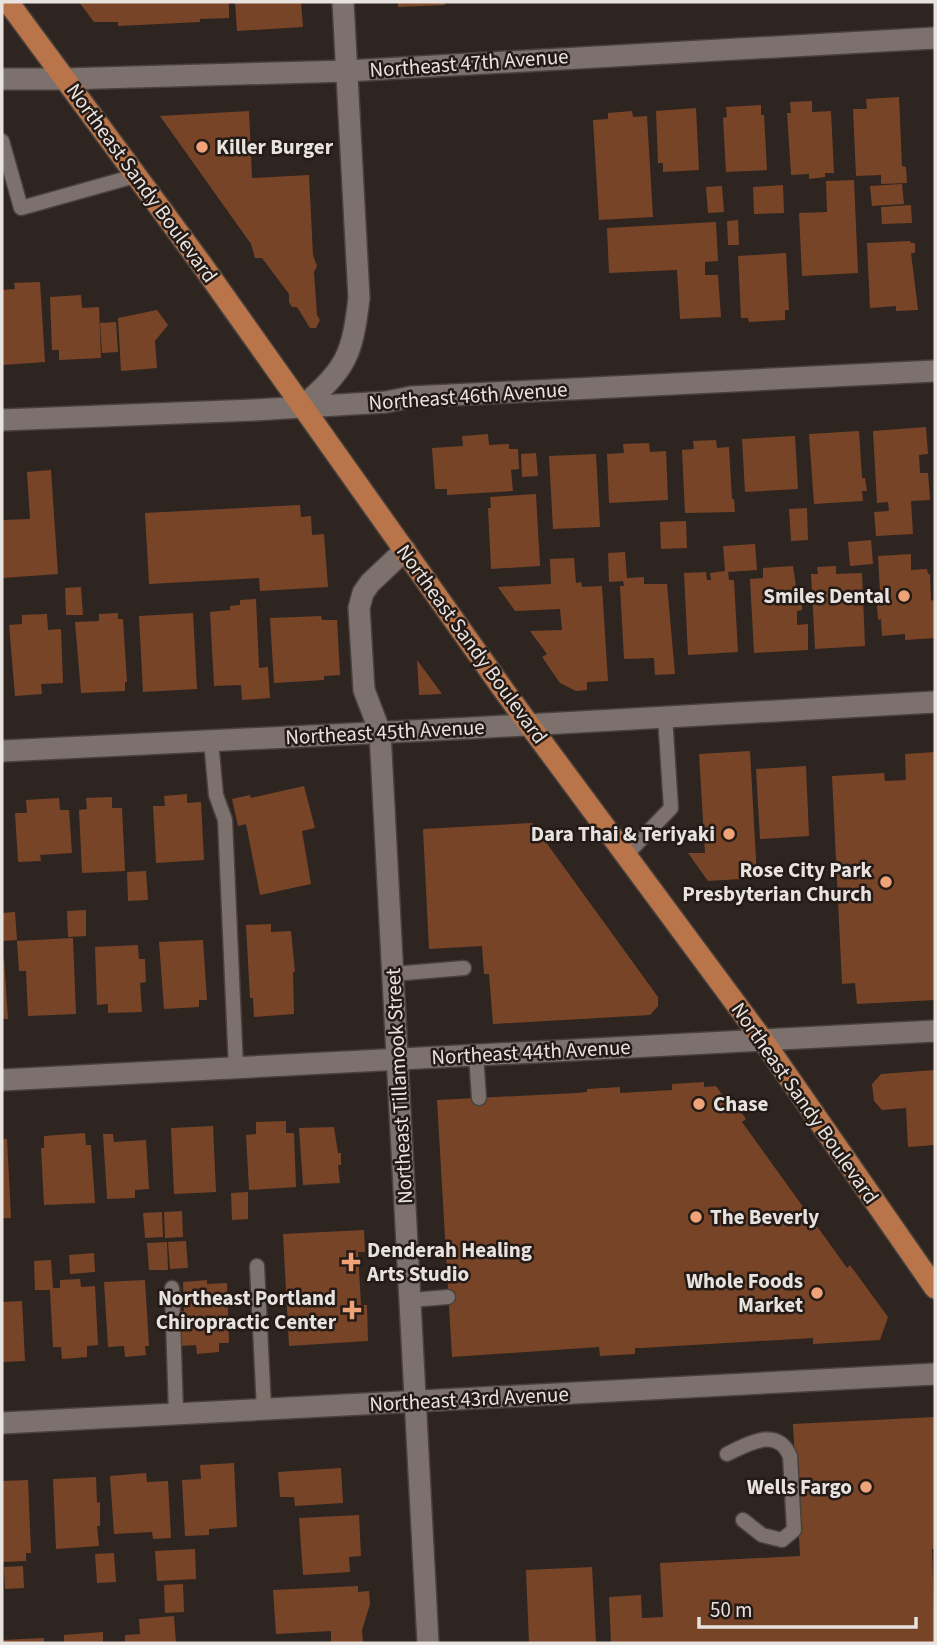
<svg xmlns="http://www.w3.org/2000/svg" width="937" height="1645" font-family="'Source Sans 3',sans-serif">
<style>
.building{fill:#784428}
.lines{fill:none;stroke-linecap:round;stroke-linejoin:round}
.lane-casing{stroke:#49413d;stroke-width:17}
.street-casing{stroke:#49413d;stroke-width:24}
.secondary-casing{stroke:#49413d;stroke-width:24}
.primary-casing{stroke:#49413d;stroke-width:24}
.lane{stroke:#7c716c;stroke-width:14}
.street{stroke:#7c716c;stroke-width:21}
.secondary{stroke:#7c716c;stroke-width:21}
.primary{stroke:#ba7449;stroke-width:21}
.poi-dot{fill:#f0a279;stroke:#241b17;stroke-width:2.5}
.labels{text-anchor:middle;dominant-baseline:central;stroke-width:5;stroke-linejoin:round;paint-order:stroke}
.street-label{font-size:21px;fill:#e9e3e0;stroke:#241b17}
.poi-label{font-size:21px;font-weight:bold;fill:#e9e3e0;stroke:#241b17;text-anchor:end}
</style>
<rect width="100%" height="100%" fill="#2e2520"/>
<!-- building -->
<path class="building" d="M79 2H229V18L200 19V22L118 26V22H94Z
M235 2H301L303 27 237 31Z
M398 2H445V5L398 7Z
M899 97 902 166 906 167 907 183 881 184V175L856 176 853 109H867L866 99Z
M812 101V112L831 111 834 173H825V177L809 179V174L791 175 787 113H791L790 102Z
M761 105V115H764L767 170 726 172 723 118 727 117 726 107Z
M696 108 699 170 663 172V163H658L656 111Z
M249 111 252 178 309 175 313 255 317 266 314 272 317 315 320 320 316 328H310L297 307H292L289 302V294L262 258H255L251 244 160 116Z
M632 111 633 117 647 116 653 217 599 220 593 120 608 119V113Z
M854 180 858 273 802 276 799 213 827 212 826 181Z
M902 184 904 204 872 206 870 186Z
M783 185 784 213 754 214 753 187Z
M722 186 724 212 708 213 706 187Z
M911 205 912 223 882 224 881 207Z
M738 220 739 245H728L727 221Z
M716 222 718 261 705 262V275H718L721 317 680 319 677 270 609 273 607 228Z
M911 241 910 243H915V253H911L918 310 896 311V306L870 308 867 243Z
M786 253 789 310H785V320L749 322 748 318H741L738 256Z
M40 282 45 362 2 365V290L15 289 14 283Z
M81 295 82 308 99 307 101 358 59 360V350H52L50 297Z
M157 310 168 325 155 341 157 368 121 371 118 318Z
M116 322 118 352 102 353 100 323Z
M926 427 928 454 919 455 920 473H928L930 500 911 501 913 534 876 536 874 512 889 511 888 502 877 503 873 431Z
M859 431 862 478H865L867 491H862L863 501 814 504 809 434Z
M488 434 489 445 509 444V449H518L519 469 511 470 513 491 447 495V489H435L432 448 463 446 462 436Z
M795 436 798 489 745 492 742 439Z
M716 440 717 448 729 447 732 499H734L735 512 685 513 682 450 694 449 693 441Z
M649 443 650 452 666 451 668 500 609 503 607 454 624 453 623 444Z
M536 453 538 476 522 477 521 454Z
M596 454 600 527 553 529 549 456Z
M51 470 58 574 2 578V520L30 519 27 472Z
M536 494 540 566 491 569 488 508H491L490 497Z
M300 505 301 517 311 516 312 535 324 534 328 587 260 591 259 578 149 584 145 513Z
M807 508 808 540 791 541 789 509Z
M686 521 687 548 661 549 660 522Z
M871 540 873 564 850 566 848 542Z
M755 544 757 570 728 572 729 580H734L738 652 688 655 684 573 706 572 707 580H711L710 573 725 571 723 546Z
M625 552 627 578 644 577V584H667L675 674 655 675 654 658 624 659 620 586H624L623 581 609 582 608 553Z
M911 554V570L927 569 928 574H930L931 600 934 601 935 638 905 640V634L882 636 881 619 878 620 876 592H880L878 556Z
M574 558 576 583 581 582 582 587 602 586 608 681 587 682V690L576 691 560 683 542 657 547 654 530 631 562 630 560 609 515 611 498 587 551 584 550 559Z
M793 566 798 600 802 599V610L797 611V625L808 624V650L754 653 750 579 763 578V568Z
M836 566V574L862 573 865 646 815 649 811 574H818L817 567Z
M81 587 83 615H66L65 588Z
M256 599 259 668 268 667 270 698 242 700 241 685 214 686 210 612 230 610V606L240 605V600Z
M118 613V619H123L127 682H125V691L81 693 75 622 99 621V614Z
M193 613 197 689 143 692 139 616Z
M47 614 48 630 61 629 63 683 41 684 42 694 15 696 9 625 22 624V615Z
M321 616 322 620H337L340 675 324 676V680L274 683 270 618Z
M417 660 442 694 419 695Z
M750 751 757 878 708 881 688 853H705L699 754Z
M935 752V1000L857 1004 855 983 842 984 832 776 884 773 885 781 906 780 905 754Z
M806 766 809 836 760 839 756 769Z
M304 786 315 828 302 831 311 884 260 895 246 824 238 826 232 799 250 795 251 798Z
M187 794V803L201 802 204 860 156 863 153 806H165L164 796Z
M112 797V808H122L125 871 82 873 79 810 87 809 86 798Z
M59 798 60 810H69L72 853 40 855 41 861 18 862 15 813H27L26 800Z
M532 823 658 997V1006L650 1015 493 1024 489 974H484L482 946 429 949 423 829Z
M146 871 148 900 128 901 127 872Z
M86 910V936L68 937 67 911Z
M15 912 17 940 2 941V913Z
M271 924V932L291 931 295 972H293L294 1014 254 1017 253 998H250L246 925Z
M73 938 76 1014 28 1016 26 971H19L17 941Z
M203 940 207 1000H199V1007L164 1009 159 942Z
M138 945 139 959H145L146 982 140 983 142 1012 108 1013V1004L97 1005 95 947Z
M2 959H4L8 1019H2Z
M935 1070V1145L908 1147 906 1108 882 1110 874 1101 872 1084 881 1074Z
M704 1082V1087L716 1086 723 1096 727 1093 746 1119 742 1122 847 1268 850 1265 888 1317 880 1340 813 1344V1338L642 1348H635V1354L600 1356 599 1347 452 1357 437 1100 577 1093 587 1092V1089L620 1087V1093L672 1090V1084Z
M286 1121V1133H294L296 1187 249 1190 246 1135 256 1134V1122Z
M213 1126 216 1192 174 1194 171 1128Z
M334 1127 338 1153H341V1165H338L340 1183 303 1185 299 1128Z
M85 1133 86 1145H91L95 1203 44 1205 41 1148H44V1136Z
M103 1134H113L114 1142 146 1140 149 1189 135 1190V1198L107 1199Z
M2 1139H7L11 1218H2Z
M248 1192V1219L232 1220 231 1193Z
M182 1211 183 1237 165 1238 164 1212Z
M162 1212 163 1237 145 1238 143 1213Z
M364 1230 365 1252H358L361 1305H367L368 1341 289 1346 283 1234Z
M186 1241 188 1268 170 1269 168 1242Z
M167 1242 168 1270H149L147 1243Z
M94 1253 95 1272 70 1274 69 1255Z
M51 1260 53 1288H60V1280L80 1279 81 1287 95 1286 98 1345 87 1346V1357L62 1359 61 1347H53L50 1290H35L34 1261Z
M145 1280 149 1346H145L146 1355 125 1357 124 1346 108 1347 104 1282Z
M207 1280V1284L227 1283 229 1343H219V1352L197 1354 196 1345 180 1346 179 1311H184L183 1282Z
M22 1301 25 1361 2 1362V1302Z
M935 1417V1549H932L935 1643H611L609 1597 641 1595 642 1618 663 1617 660 1563 800 1556 793 1424Z
M234 1463 237 1527 209 1529V1535L185 1536 182 1480 201 1479 200 1465Z
M341 1468 343 1503 295 1506 294 1497H280L278 1472Z
M146 1473 147 1482 168 1481 171 1538 153 1539 152 1532 114 1534 110 1476Z
M96 1477 97 1503 100 1502V1526H97L99 1546 56 1549 53 1479Z
M28 1480 31 1553H26V1561L2 1562V1481Z
M359 1515 361 1556 349 1557 350 1572 303 1575 299 1518Z
M195 1549 196 1579 157 1581 155 1551Z
M114 1553 116 1582 97 1583 95 1554Z
M23 1566 24 1588 5 1589 4 1567Z
M592 1567 596 1643H529L526 1570Z
M183 1584 184 1612 165 1613 164 1585Z
M358 1586V1592L369 1591 370 1604 362 1630 363 1643H331V1631L276 1634 273 1590Z
M174 1616 176 1643H125V1635L140 1634 139 1619Z
M103 1632V1643H64V1635Z
M44 1638V1643H2V1640Z"/>
<g class="lines">
<defs>
<path id="lane" d="M2 141 21 208 135 176
M211 741 216 795 225 820 236 1068
M627 854 671 808 665 716
M393 974 464 968
M476 1055 479 1098
M257 1266 264 1409
M172 1288 176 1414
M411 1300 448 1297
M727 1454C748 1444 777 1426 790 1456L794 1530 782 1540 762 1535 743 1520"/>
<path id="street" d="M2 79H64
M303 406C347 367 352 356 359 298L343 2
M2 420 254 410 386 402 411 397 935 371
M2 751 471 728 935 702
M2 1080 935 1031
M2 1423 935 1374"/>
<path id="secondary" d="M64 79 347 71 935 38
M405 550 370 583 363 593 359 608 364 690 380 732 428 1643"/>
<path id="primary" d="M8 2 200 262 505 692 762 1039 935 1288"/>
</defs>
<!-- lane casing -->
<use href="#lane" class="lane-casing"/>
<!-- street casing -->
<use href="#street" class="street-casing"/>
<!-- secondary casing -->
<use href="#secondary" class="secondary-casing"/>
<!-- primary casing -->
<use href="#primary" class="primary-casing"/>
<!-- lane -->
<use href="#lane" class="lane"/>
<!-- street -->
<use href="#street" class="street"/>
<!-- secondary -->
<use href="#secondary" class="secondary"/>
<!-- primary -->
<use href="#primary" class="primary"/>
</g>
<!-- markers -->
<g class="poi-dot">
<circle cx="202" cy="147" r="7"/>
<circle cx="904" cy="596" r="7"/>
<circle cx="729" cy="834" r="7"/>
<circle cx="886" cy="882" r="7"/>
<circle cx="699" cy="1104" r="7"/>
<circle cx="696" cy="1217" r="7"/>
<path d="M347.5 1251.5h7v7h7v7h-7v7h-7v-7h-7v-7h7z"/>
<circle cx="817" cy="1293" r="7"/>
<path d="M348.5 1299.5h7v7h7v7h-7v7h-7v-7h-7v-7h7z"/>
<circle cx="866" cy="1487" r="7"/>
</g>
<g class="labels">
<!-- street labels -->
<g class="street-label">
<text transform="translate(469 63) rotate(-4)">Northeast 47th Avenue</text>
<text transform="translate(142 183) rotate(54)">Northeast Sandy Boulevard</text>
<text transform="translate(468 396) rotate(-4)">Northeast 46th Avenue</text>
<text transform="translate(472 644) rotate(54)">Northeast Sandy Boulevard</text>
<text transform="translate(385 732) rotate(-3)">Northeast 45th Avenue</text>
<text transform="translate(531 1052) rotate(-3)">Northeast 44th Avenue</text>
<text transform="translate(399 1086) rotate(-93)">Northeast Tillamook Street</text>
<text transform="translate(805 1103) rotate(55)">Northeast Sandy Boulevard</text>
<text transform="translate(469 1399) rotate(-3)">Northeast 43rd Avenue</text>
</g>
<!-- poi labels -->
<g class="poi-label">
<text x="216" y="147" text-anchor="start">Killer Burger</text>
<text x="890" y="596">Smiles Dental</text>
<text x="715" y="834">Dara Thai &amp; Teriyaki</text>
<text x="872" y="870">Rose City Park<tspan x="872" dy="24">Presbyterian Church</tspan></text>
<text x="713" y="1104" text-anchor="start">Chase</text>
<text x="710" y="1217" text-anchor="start">The Beverly</text>
<text x="367" y="1250" text-anchor="start">Denderah Healing<tspan x="367" dy="24">Arts Studio</tspan></text>
<text x="803" y="1281">Whole Foods<tspan x="803" dy="24">Market</tspan></text>
<text x="336" y="1298">Northeast Portland<tspan x="336" dy="24">Chiropractic Center</tspan></text>
<text x="852" y="1487">Wells Fargo</text>
</g>
</g>
<!-- border -->
<rect width="937" height="1645" fill="none" stroke="#e9e3e0" stroke-width="7"/>
<!-- scale -->
<path d="M699 1617v10h217v-10" fill="none" stroke="#e9e3e0" stroke-width="3.5"/>
<text x="710" y="1617" font-size="21" fill="#e9e3e0" stroke="#241b17" stroke-width="5" paint-order="stroke">50 m</text>
</svg>
